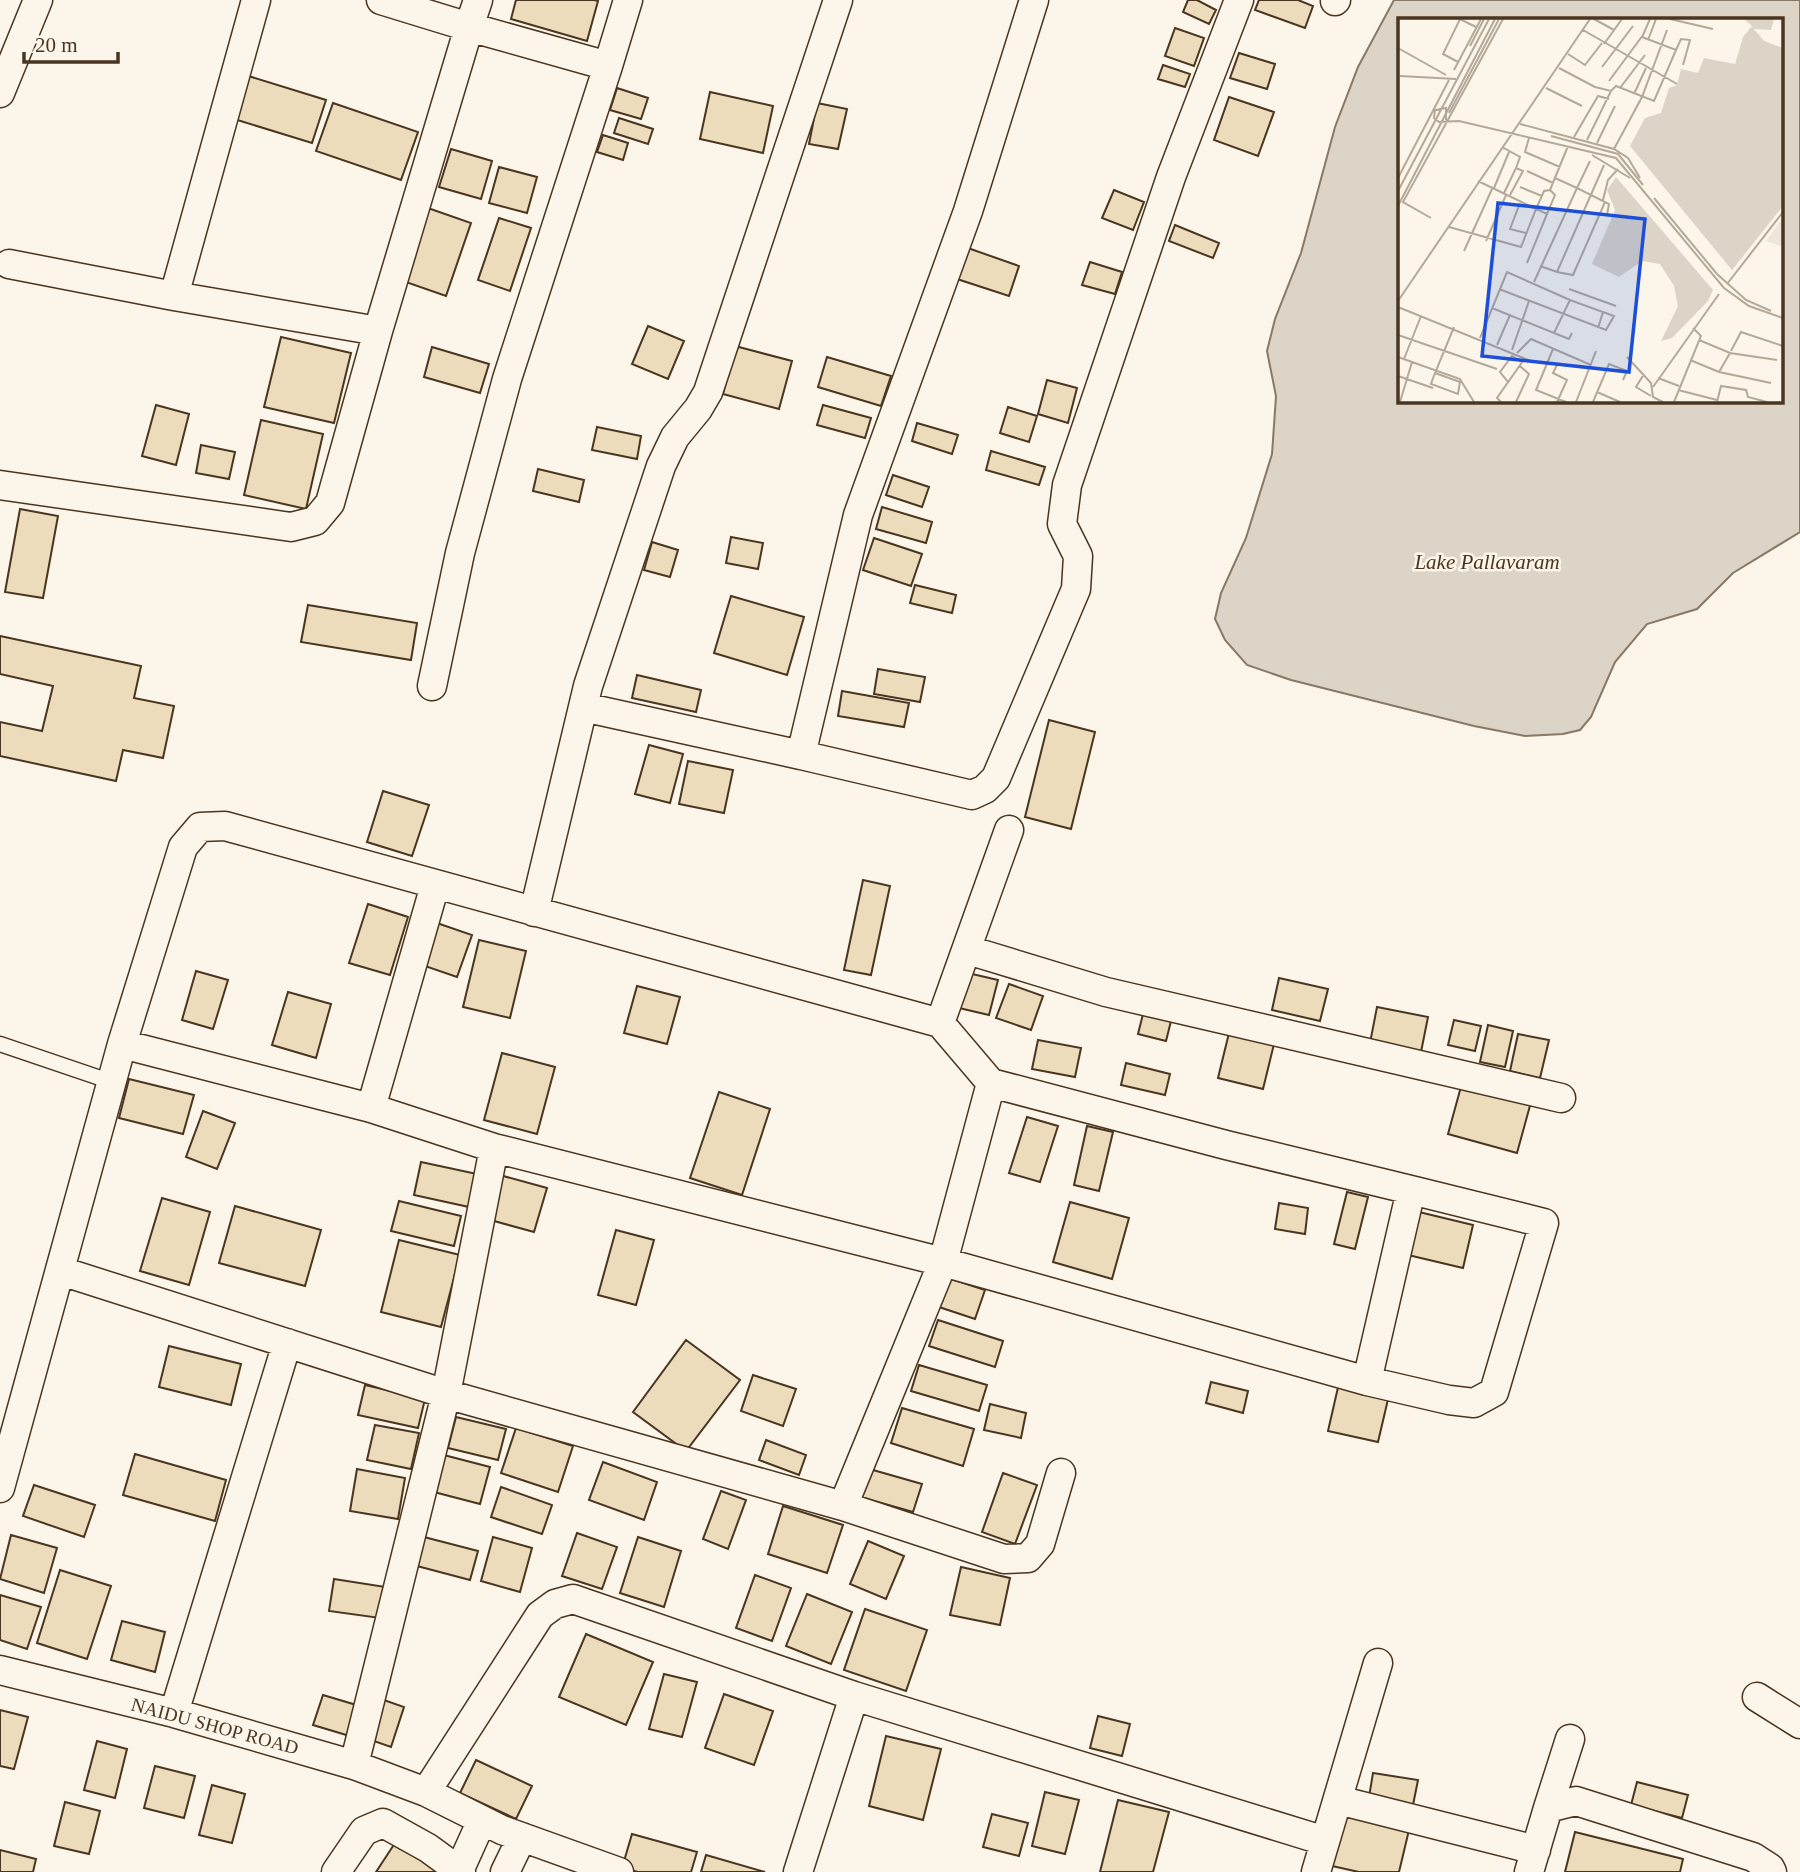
<svg xmlns="http://www.w3.org/2000/svg" width="1800" height="1872" font-family="Georgia,serif">
<style>
.water{fill:#dcd4c6;stroke:#887966;stroke-width:2;fill-rule:evenodd}
.building{fill:#ecdcbc;stroke:#4a3520;stroke-width:2}
.lines{fill:none;stroke-linecap:round;stroke-linejoin:round}
.service-casing{stroke:#4a3520;stroke-width:17}
.minor-casing{stroke:#4a3520;stroke-width:31}
.service{stroke:#fbf6e9;stroke-width:14}
.minor{stroke:#fbf6e9;stroke-width:28}
.labels{text-anchor:middle;dominant-baseline:central;stroke-width:5;stroke-linejoin:round;paint-order:stroke}
.street-label{font-size:19px;fill:#4a3520;stroke:#fbf6e9}
.water-label{font-size:21px;font-style:italic;fill:#4a3520;stroke:#fbf6e9}
.inset-road{fill:none;stroke:#b4a999;stroke-width:2}
.view{fill:#1d4ed8;fill-opacity:0.15;stroke:#1d4ed8;stroke-width:3.5}
.inset-edge{fill:none;stroke:#4a3520;stroke-width:3.5}
</style>
<rect width="100%" height="100%" fill="#fbf6e9"/>
<!-- water -->
<path class="water" d="M1394 0H1800V532L1733 573 1697 609 1647 624 1615 662 1591 717 1580 730 1563 734 1525 736 1474 726 1291 680 1247 665 1225 640 1215 619 1221 593 1246 538 1272 454 1276 396 1267 351 1275 319 1301 253 1335 127 1358 67ZM1399 19H1781V401H1399Z"/>
<!-- building -->
<path class="building" d="M516 0H594L598 1 587 41 511 19Z
M1188 0H1197L1216 10 1209 24 1183 12Z
M1259 0H1298L1313 6 1305 28 1255 10Z
M1175 28 1204 38 1194 66 1165 56Z
M1239 53 1275 64 1267 89 1230 78Z
M1163 65 1190 74 1185 87 1158 79Z
M245 75 326 100 312 143 231 118Z
M617 88 648 98 641 119 610 110Z
M710 92 773 106 763 153 700 139Z
M1229 97 1274 112 1258 156 1214 140Z
M333 103 418 132 401 180 316 151Z
M817 103 847 109 838 149 809 144Z
M619 118 653 129 648 144 614 133Z
M603 135 628 143 623 160 597 152Z
M451 149 492 161 481 199 439 187Z
M499 167 537 177 527 213 489 203Z
M1114 190 1144 202 1133 230 1102 218Z
M425 207 471 223 446 296 400 280Z
M499 218 531 228 510 291 478 280Z
M1175 225 1219 243 1213 258 1169 241Z
M965 247 1019 266 1009 296 954 278Z
M1090 262 1122 272 1115 294 1082 285Z
M648 326 684 341 668 379 632 364Z
M281 337 351 353 334 423 264 407Z
M735 346 792 361 779 409 723 394Z
M432 347 489 364 480 393 424 377Z
M827 357 891 376 881 406 818 387Z
M1047 380 1077 388 1068 423 1038 414Z
M156 405 189 414 176 465 142 456Z
M823 405 871 418 865 438 817 425Z
M1008 407 1037 416 1029 442 1000 433Z
M261 420 323 434 306 509 244 495Z
M917 423 958 435 952 454 912 441Z
M597 427 641 436 637 459 592 450Z
M201 445 235 452 229 479 196 473Z
M991 451 1045 467 1039 485 986 470Z
M538 469 584 480 579 502 533 491Z
M893 475 929 487 922 507 886 495Z
M882 507 932 522 926 543 876 529Z
M20 509 58 516 43 598 5 592Z
M731 537 763 543 758 569 726 563Z
M874 538 922 554 911 586 863 570Z
M652 542 678 550 670 577 644 570Z
M915 585 956 595 952 613 910 603Z
M731 596 804 617 787 675 714 653Z
M308 605 417 623 411 660 301 642Z
M0 636 141 666 134 698 174 706 163 758 123 750 116 781 0 756V722L42 731 53 686 0 674Z
M878 669 925 677 920 702 874 694Z
M637 675 701 690 696 712 632 698Z
M842 691 909 703 904 727 838 716Z
M1049 720 1095 732 1071 829 1025 817Z
M649 745 683 754 670 803 635 794Z
M688 761 733 770 724 813 679 804Z
M383 791 429 805 412 856 367 842Z
M863 880 890 886 871 975 844 970Z
M368 904 408 917 390 975 349 963Z
M434 922 472 935 457 977 419 964Z
M479 940 526 951 510 1018 463 1007Z
M196 971 228 980 213 1029 182 1020Z
M968 973 998 980 989 1015 959 1008Z
M1279 978 1328 989 1320 1021 1272 1010Z
M1009 984 1043 996 1031 1030 996 1018Z
M637 986 680 997 667 1044 624 1033Z
M288 992 331 1004 316 1058 272 1045Z
M1377 1007 1428 1017 1421 1052 1370 1043Z
M1143 1014 1171 1021 1166 1041 1138 1034Z
M1454 1020 1481 1026 1475 1051 1448 1045Z
M1488 1025 1513 1031 1505 1067 1480 1062Z
M1229 1033 1274 1044 1263 1089 1218 1078Z
M1518 1034 1549 1040 1540 1078 1510 1071Z
M1038 1040 1081 1048 1075 1077 1032 1069Z
M502 1053 555 1067 537 1134 484 1120Z
M1126 1063 1170 1074 1165 1095 1121 1085Z
M129 1079 194 1095 183 1134 119 1118Z
M1462 1083 1531 1102 1517 1153 1448 1134Z
M719 1092 770 1109 742 1195 690 1178Z
M203 1111 235 1123 217 1169 186 1157Z
M1027 1117 1058 1126 1040 1182 1009 1173Z
M1087 1126 1113 1132 1099 1191 1074 1185Z
M421 1162 477 1174 469 1207 414 1195Z
M496 1174 547 1188 534 1232 483 1218Z
M1347 1192 1368 1197 1355 1249 1334 1244Z
M162 1198 210 1212 189 1285 140 1271Z
M399 1201 461 1216 454 1246 391 1231Z
M1070 1202 1129 1218 1112 1279 1053 1262Z
M1279 1203 1308 1208 1305 1234 1275 1229Z
M235 1206 321 1230 305 1286 219 1263Z
M1419 1212 1473 1225 1463 1268 1408 1255Z
M616 1230 654 1240 636 1305 598 1295Z
M399 1240 460 1255 441 1327 381 1312Z
M945 1277 985 1290 975 1319 936 1306Z
M938 1320 1003 1341 995 1367 929 1346Z
M686 1340 740 1380 686 1451 633 1412Z
M169 1346 241 1364 231 1405 159 1387Z
M919 1365 987 1385 979 1411 911 1391Z
M753 1375 796 1389 783 1426 741 1411Z
M1211 1382 1248 1391 1243 1413 1206 1403Z
M1339 1383 1389 1395 1378 1442 1328 1431Z
M365 1385 425 1399 418 1428 358 1415Z
M990 1404 1026 1413 1021 1438 984 1430Z
M902 1408 974 1429 963 1466 891 1443Z
M456 1417 506 1429 498 1460 448 1448Z
M375 1425 419 1433 411 1469 367 1460Z
M516 1428 573 1446 558 1492 501 1473Z
M766 1440 806 1455 799 1475 759 1460Z
M135 1454 226 1480 215 1521 123 1495Z
M440 1454 490 1467 480 1504 430 1491Z
M603 1462 657 1482 644 1520 589 1500Z
M866 1468 922 1484 913 1512 857 1496Z
M357 1469 405 1478 398 1519 350 1511Z
M1003 1473 1037 1485 1015 1544 982 1532Z
M34 1485 95 1505 84 1537 23 1516Z
M501 1487 552 1505 542 1534 491 1517Z
M721 1491 746 1500 728 1549 703 1539Z
M783 1506 843 1525 827 1573 768 1554Z
M577 1533 617 1547 602 1589 562 1576Z
M11 1535 57 1548 44 1593 0 1579Z
M424 1537 478 1551 470 1580 417 1566Z
M493 1537 532 1548 520 1592 481 1581Z
M638 1537 681 1551 664 1607 620 1593Z
M868 1541 904 1556 886 1599 850 1584Z
M961 1567 1010 1578 1000 1625 950 1615Z
M60 1570 111 1586 87 1659 37 1643Z
M755 1575 791 1588 772 1641 736 1628Z
M334 1579 392 1588 387 1619 329 1611Z
M807 1594 852 1612 831 1664 786 1646Z
M0 1595 41 1607 27 1649 0 1640Z
M865 1609 927 1630 906 1691 844 1670Z
M122 1621 165 1632 155 1672 111 1660Z
M586 1634 653 1662 626 1725 559 1697Z
M664 1674 697 1682 682 1737 649 1729Z
M724 1694 773 1711 754 1765 705 1748Z
M323 1695 363 1707 353 1737 313 1725Z
M381 1699 404 1707 391 1747 368 1739Z
M0 1710 28 1717 14 1769 0 1766Z
M1098 1716 1130 1724 1122 1756 1090 1748Z
M886 1736 941 1749 923 1820 869 1806Z
M97 1741 127 1749 115 1798 84 1790Z
M476 1760 532 1786 516 1819 460 1793Z
M155 1766 195 1776 184 1818 144 1808Z
M1373 1773 1418 1780 1413 1805 1369 1797Z
M1637 1782 1688 1795 1682 1818 1631 1805Z
M212 1785 245 1794 232 1843 199 1835Z
M1045 1792 1079 1800 1065 1854 1032 1846Z
M1118 1800 1169 1812 1153 1872H1100Z
M65 1802 100 1811 89 1854 54 1846Z
M992 1814 1028 1823 1019 1856 983 1847Z
M1344 1816 1409 1830 1399 1872H1359L1332 1866Z
M1575 1832 1683 1859 1680 1872H1565Z
M632 1834 697 1852 691 1872H638L622 1868Z
M395 1843 441 1872H376Z
M0 1850 36 1859 33 1872H0Z
M706 1855 765 1872H701Z"/>
<g class="lines">
<defs>
<path id="service" d="M0 1044 112 1082"/>
<path id="minor" d="M256 0 174 296 378 331
M478 0 469 27 608 66 628 0
M1335 1 1336 0
M0 93 38 0
M9 264 174 296
M0 485 291 527 315 521 330 503 378 331 469 27 381 0
M432 686 460 553 507 379 608 66
M583 707 801 755 858 515 968 211 1034 0
M801 755 972 795 985 789 996 778 1076 589 1078 556 1062 524 1067 485 1171 177 1239 0
M534 912 588 686 661 466 675 437 698 409 708 392 838 0
M968 950 1106 992 1561 1098
M940 1023 1009 830
M122 1044 371 1108 494 1148 943 1262 1367 1381 1449 1400 1474 1403 1494 1392 1544 1223 1411 1190
M371 1108 435 885
M61 1271 446 1394 843 1506 943 1262 991 1083 1226 1145 1411 1190 1367 1381
M0 1488 122 1044 183 847 200 827 225 826 940 1023 991 1083
M843 1506 1004 1559 1028 1558 1040 1544 1061 1473
M0 1670 174 1713 354 1765 426 1792 502 1830 619 1872
M1757 1697 1800 1724
M174 1713 287 1343
M354 1765 446 1394 494 1148
M426 1792 540 1615 555 1604 573 1599 854 1696 1325 1841
M1338 1800 1536 1850
M1548 1808 1570 1739
M459 1871 482 1820
M336 1872 364 1831 383 1823 428 1848 461 1872
M505 1872 522 1837
M798 1872 854 1696
M1316 1872 1378 1663
M1529 1872 1548 1808 1576 1801 1753 1857 1770 1868 1772 1872"/>
</defs>
<!-- service casing -->
<use href="#service" class="service-casing"/>
<!-- minor casing -->
<use href="#minor" class="minor-casing"/>
<!-- service -->
<use href="#service" class="service"/>
<!-- minor -->
<use href="#minor" class="minor"/>
</g>
<g class="labels">
<!-- street labels -->
<g class="street-label">
<text transform="translate(215 1726) rotate(15)">NAIDU SHOP ROAD</text>
</g>
<!-- water labels -->
<g class="water-label">
<text x="1487" y="562">Lake Pallavaram</text>
</g>
</g>
<!-- overview -->
<g transform="translate(1398 18)">
<rect width="385" height="385" fill="#fbf6e9"/>
<path d="M385 200V229L368 223Z" fill="#ede6d9"/>
<path d="M346 1H376L373 12 356 11 366 23 385 30V188L334 252 232 128 247 100 263 95 271 70 279 67 283 51 300 55 306 40 337 46 345 19 354 8ZM218 159 315 272 310 283 274 320 263 323 280 288 276 268 262 246 244 243 221 259 194 246 217 192 209 172Z" fill="#dcd4c6"/>
<path class="inset-road" d="M196 1 216 12M272 1 315 11M185 12 279 66M244 19 278 32 283 21 292 22 285 47M250 22 258 1M206 26 224 1M72 28 86 1M0 30 48 57M170 36 187 47 204 25M60 44 45 36 62 1 78 9M204 49 235 8M161 50 197 69 213 73 218 68 256 83 278 32M56 52 83 1M2 58 58 61M211 63 245 17 252 1M148 70 184 88M222 70 247 37M236 76 248 50M51 95 101 1M48 102V90L37 92 36 100 41 104 61 103 218 140 326 270 351 288 385 300M122 106 216 131 230 140 242 160M153 118 220 136 245 167M176 119 200 78 211 81M131 120 127 134 162 149M189 122 213 73M199 125 217 88M104 129 122 139 118 150M216 131 244 79 269 12M194 137 232 160M192 143 179 170 211 186 209 197M129 153 155 165M0 160 51 62M122 169 144 178M96 170 111 134M152 172 157 177 149 196 138 191 146 173 152 172 170 128M0 173 91 1M106 175 118 150 125 153 112 177M256 180 319 256 348 282 373 293M205 182 210 162 220 151M122 185 112 211 128 215M0 188 97 1M33 200 5 184 105 1M51 209 123 229 138 191 80 163M88 223 108 177M66 233 94 171M129 245 149 196M142 248 159 254 206 147M159 254 175 257 207 184M136 264 179 170 157 160M329 266 385 194M101 271 208 312 216 298 205 294M171 271 218 288M0 283 192 1M0 289 135 344M94 290 156 315 172 282 205 294 200 310M156 315 171 321 174 315M0 317 99 351M82 320 109 254 172 282M301 322 332 335 379 342M99 327 112 297M155 331 138 372 168 384M114 332 131 283M333 333 343 314 385 328M119 335 133 321 193 347M0 339 62 361 76 384M229 339 253 365 255 379 265 384M6 341 23 298M292 342 321 354 373 365M159 347 155 355 169 362 159 384M321 354 332 335M37 355 62 364 60 376 33 366 37 355 56 309M246 356 238 369 253 378M0 358 35 370M260 360 281 368M110 364 102 354 114 338 124 344M255 369 321 276M280 372 319 382M199 374 222 384M2 384 14 344M103 384 99 380 127 340M118 384 131 356 122 348M178 384 198 333M195 384 211 346 229 353 225 362M276 384 303 318 295 310M319 384 323 368 348 372 350 379 369 384"/>
<path class="view" d="M100 185 247 201 231 354 84 338Z"/>
<rect width="385" height="385" class="inset-edge"/>
</g>
<!-- scale -->
<path d="M24 52v10h94v-10" fill="none" stroke="#4a3520" stroke-width="3.5"/>
<text x="35" y="52" font-size="21" fill="#4a3520" stroke="#fbf6e9" stroke-width="5" paint-order="stroke">20 m</text>
</svg>
